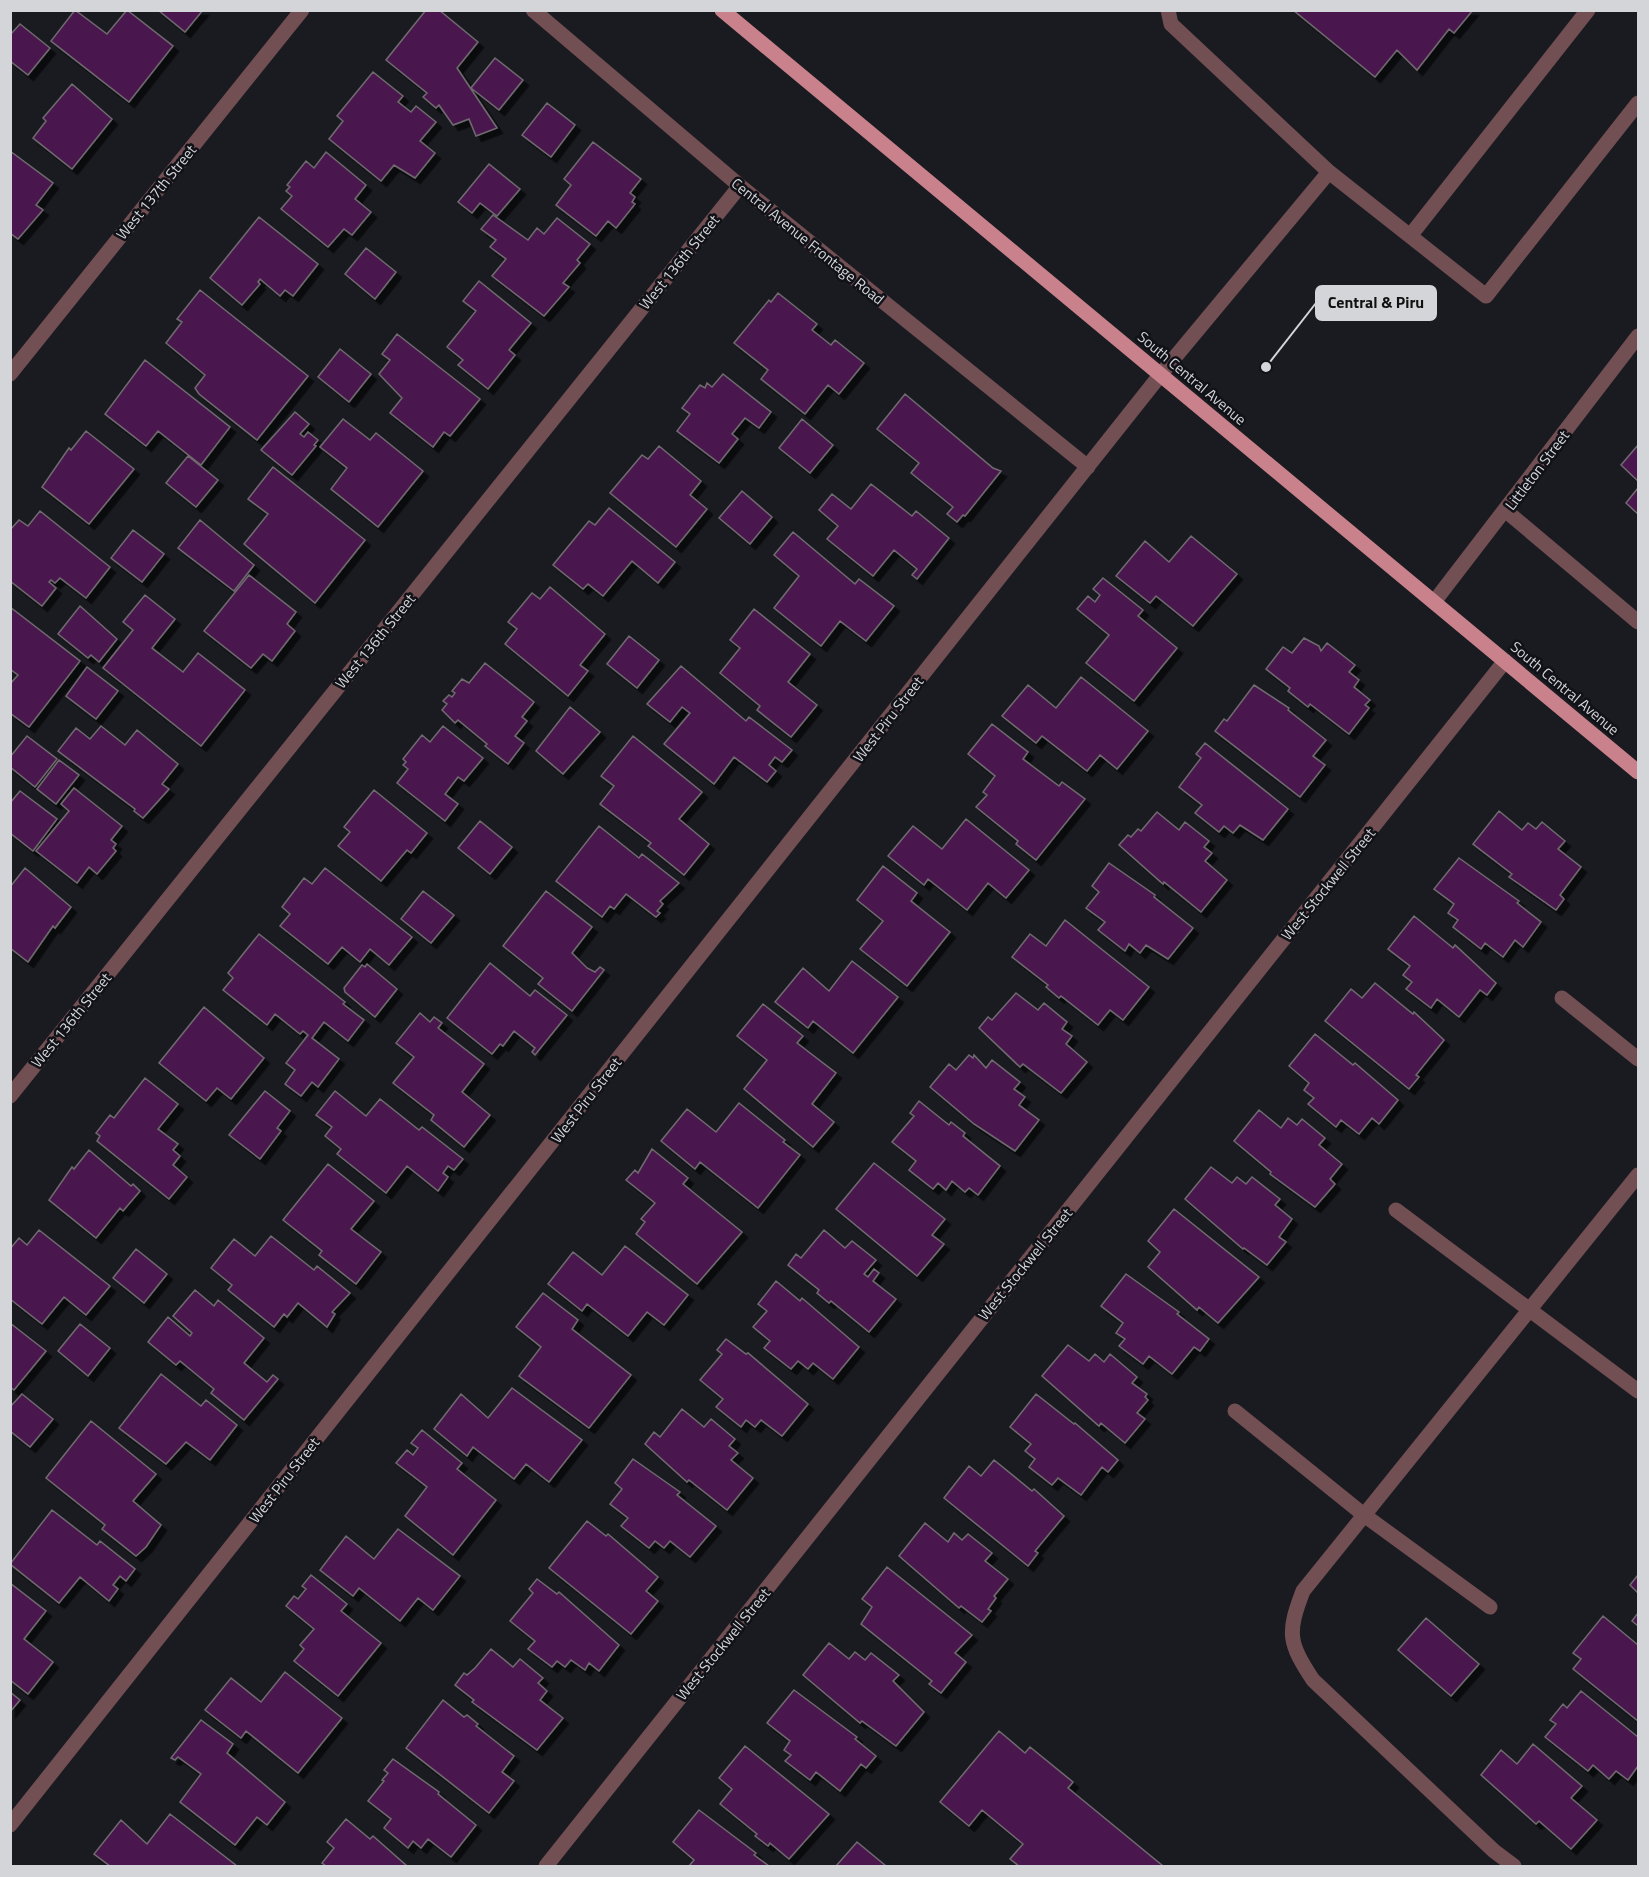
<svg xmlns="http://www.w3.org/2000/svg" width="1649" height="1877" font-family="'Titillium Web',sans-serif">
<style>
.building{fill:#49194d;stroke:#706b70;stroke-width:1.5;filter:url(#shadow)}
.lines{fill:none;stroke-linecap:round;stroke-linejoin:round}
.service{stroke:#724f53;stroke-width:15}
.minor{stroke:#724f53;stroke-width:15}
.tertiary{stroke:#724f53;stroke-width:15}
.primary{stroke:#c9828b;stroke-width:15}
.labels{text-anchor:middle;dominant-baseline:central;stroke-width:5;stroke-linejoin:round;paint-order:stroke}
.street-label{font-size:15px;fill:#d4d5d9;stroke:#111217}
.leader{fill:none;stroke:#d4d5d9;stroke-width:2}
.callout-dot{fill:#d4d5d9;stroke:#111217;stroke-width:2}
.callout{fill:#d4d5d9;stroke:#d4d5d9;stroke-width:2}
.callout-label{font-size:16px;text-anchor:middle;font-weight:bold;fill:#111}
</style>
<defs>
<filter id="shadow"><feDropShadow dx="5.5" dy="5.5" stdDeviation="0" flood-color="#0009"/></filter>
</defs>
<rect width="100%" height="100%" fill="#1a1b20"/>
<!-- building -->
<path class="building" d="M75 10 107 34 127 10 173 46 129 102 51 41Z
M158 10H203L185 32Z
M426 10H439L478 42 457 68 497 128 476 136 469 119 453 125 439 105 436 108 423 97 427 93 386 60Z
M1293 10H1473L1454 33 1449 29 1417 70 1397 50 1375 77Z
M20 24 50 48 28 75 10 61V35Z
M495 58 523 80 499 110 471 88Z
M373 72 403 96 398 102 411 112 416 106 436 122 420 141 435 153 415 178 394 165 381 181 329 139 343 121 337 116Z
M72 84 112 119 72 169 33 138 46 121 43 118Z
M547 103 575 125 551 157 522 135Z
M593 142 641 179 630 193 635 197 632 202 635 204 616 228 608 221 596 236 556 205 571 185 564 179Z
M10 151 53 183 36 205 43 210 18 239 10 233Z
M326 152 366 185 355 199 371 212 352 235 344 229 328 247 281 209 292 196 286 191 290 187 287 185 306 161 314 168Z
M489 164 520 189 497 216 480 203 472 213 458 202Z
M493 215 528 240 537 228 544 234 557 218 590 244 577 260 580 263 563 283 569 287 544 316 492 276 506 259 490 247 496 240 481 229Z
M259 217 318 264 293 296 285 290 280 296 260 279 258 282 260 284 242 305 210 278Z
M366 248 396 272 375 299 345 274Z
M479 281 531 323 509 350 515 355 488 389 458 365 463 360 447 347 476 311 463 301Z
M200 290 308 376 257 440 199 394 195 388 205 375 166 343 182 322 177 319Z
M778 293 817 324 812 330 831 345 835 340 864 363 839 394 828 385 805 414 761 379 768 370 734 343 769 300 771 302Z
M397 334 480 399 450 436 444 432 433 447 390 413 402 398 379 374 390 360 382 354Z
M340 349 371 374 349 402 318 377Z
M145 360 230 427 201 465 158 431 146 446 105 414Z
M723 374 771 412 759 428 745 418 732 434 738 439 719 463 677 431 690 414 682 408 700 385 705 388 707 383 712 387Z
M905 394 993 468 1001 471 965 516 963 515 957 522 947 514 953 507 911 473 919 463 877 429Z
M295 412 309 424 300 434 304 437 308 432 318 440 314 445 316 446 292 475 261 450Z
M343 419 370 440 376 433 423 471 378 527 331 489 347 468 320 447Z
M802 419 833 445 810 473 779 448Z
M86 431 134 469 89 524 42 487 69 448 71 450Z
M1638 445V481L1621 465Z
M659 446 701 481 690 495 707 509 676 547 610 493 642 455 648 459Z
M188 456 218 480 196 507 166 483Z
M273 467 365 540 315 603 244 544 268 514 248 499Z
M871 484 912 516 916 511 949 538 917 579 912 575 917 569 894 550 873 576 827 539 838 526 819 510 832 494 851 509Z
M1638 488V514L1626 503Z
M742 491 772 517 750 544 719 518Z
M609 508 675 562 658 583 632 561 603 596 588 584 583 589 553 565 589 521 595 525Z
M40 511 110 567 86 598 60 578 55 583 51 580 49 582 56 588 42 606 10 581V530L19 520 28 526Z
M200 520 254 565 234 591 178 548Z
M133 530 164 554 142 582 111 558Z
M793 532 855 584 859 579 894 606 866 641 840 621 821 646 774 608 799 576 774 555Z
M1191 536 1237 574 1193 626 1156 596 1150 603 1116 576 1145 541 1169 562Z
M249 575 296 612 287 624 295 631 272 661 263 654 251 668 204 631Z
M1103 578 1143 610 1138 616 1177 648 1134 701 1086 663 1109 635 1077 609 1088 596 1095 602 1100 595 1093 589Z
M550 587 605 634 580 665 588 671 568 696 505 644 517 629 508 622 532 593 540 599Z
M145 595 175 619 152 648 183 672 198 653 245 690 201 746 103 668 133 630 123 622Z
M80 606 117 639 99 662 91 655 88 658 58 634Z
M10 607 80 661 29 727 10 713V684L18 675 10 669Z
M754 609 810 654 788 682 817 705 791 737 757 710 760 706 720 673 740 648 730 640Z
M629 636 659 660 637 688 607 664Z
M1304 638 1319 646 1321 651 1327 643 1355 665 1349 672 1359 680 1354 687 1370 700 1365 705 1369 708 1349 734 1310 704 1308 707 1288 691 1290 688 1266 669 1283 647 1292 653Z
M485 663 534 702 522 717 527 721 515 736 524 743 508 764 485 746 487 744 458 720 455 723 442 710 447 704 443 701 449 695 452 697 455 693 452 691 462 679 469 683Z
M681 666 746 721 749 717 792 750 782 762 775 757 769 765 776 771 767 782 734 757 714 784 664 744 690 713 682 707 670 722 647 704Z
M87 667 118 691 96 719 66 696Z
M1081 677 1148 731 1117 769 1100 755 1087 771 1042 736 1036 743 1002 716 1028 685 1056 708Z
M1254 685 1289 708 1288 710 1326 740 1313 756 1325 765 1300 797 1215 731 1224 719 1227 721Z
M570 707 600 732 563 774 536 751Z
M992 724 1028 752 1023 759 1059 786 1062 782 1085 799 1036 860 1016 844 1018 841 976 807 987 795 983 792 995 776 968 754Z
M101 726 125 745 137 730 178 764 162 784 169 789 143 818 134 811 135 809 58 751 76 728 90 739Z
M443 726 483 758 464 781 458 777 445 794 458 804 445 821 397 783 408 769 403 765 406 762 403 759 422 735 430 742Z
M27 736 57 759 35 787 10 767V757Z
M633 736 702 792 679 819 709 844 684 875 648 846 651 843 600 804 614 786 601 776Z
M1205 743 1288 809 1263 840 1240 825 1233 833 1224 826 1219 832 1195 813 1202 805 1179 787 1201 758 1196 754Z
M59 760 79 775 56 804 37 789Z
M74 788 122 826 111 840 116 844 113 848 116 851 97 874 89 867 77 883 36 851 69 811 61 804Z
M374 790 427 833 411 853 407 850 381 881 338 846 350 832 344 827Z
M20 791 57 819 33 851 10 833V803Z
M1499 811 1522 830 1528 823 1536 829 1542 822 1565 841 1558 849 1581 867 1560 895 1564 899 1556 910 1509 877 1512 874 1473 844Z
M1157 812 1179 830 1185 822 1209 841 1204 847 1212 853 1205 861 1227 880 1201 912 1164 882 1163 884 1119 845 1128 835 1131 837 1138 829 1141 831Z
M966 819 1029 870 1006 898 988 883 967 910 928 879 924 885 888 856 913 826 942 849Z
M480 821 512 847 490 874 458 848Z
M599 826 639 858 642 854 679 883 660 901 663 904 657 911 660 913 656 917 626 894 614 909 610 906 602 917 556 881Z
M1459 858 1519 901 1517 903 1541 922 1523 947 1515 940 1503 957 1485 943 1481 949 1453 927 1458 920 1448 913 1454 904 1434 889Z
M1109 863 1155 895 1154 897 1193 928 1168 959 1146 945 1140 953 1129 944 1125 951 1098 930 1105 922 1086 908 1099 892 1092 886Z
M883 866 917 893 911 901 950 932 907 986 860 949 883 921 857 900Z
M25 868 71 907 55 928 53 926 28 962 10 948V887Z
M325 868 412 937 389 965 370 949 360 962 342 947 328 964 280 926 290 914 282 907 304 878 312 884Z
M423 891 454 915 431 943 401 919Z
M546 891 592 927 572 953 587 968 595 972 600 967 604 970 572 1011 538 984 543 978 503 946Z
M1414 916 1453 948 1455 945 1496 983 1487 995 1480 990 1459 1017 1437 999 1431 1008 1406 989 1412 982 1403 975 1410 966 1388 949Z
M1065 920 1149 987 1123 1020 1110 1010 1098 1025 1061 996 1059 998 1046 987 1048 985 1012 957 1030 934 1046 946Z
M259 934 345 1002 343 1004 364 1020 348 1041 324 1022 312 1038 339 1059 318 1087 312 1082 301 1096 285 1084 295 1070 286 1063 308 1035 303 1031 300 1034 275 1014 267 1025 223 990 233 978 228 973Z
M852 961 898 997 853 1053 813 1021 808 1028 775 1002 803 968 829 991Z
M490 963 530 996 535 990 567 1015 535 1055 532 1052 535 1048 514 1031 503 1046 500 1044 492 1054 447 1018Z
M367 964 397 989 375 1017 345 992 344 988 362 965 365 967Z
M1375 983 1413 1014 1414 1012 1444 1040 1416 1075 1419 1077 1409 1089 1325 1021 1351 989 1362 998Z
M1016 993 1038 1010 1044 1003 1067 1022 1062 1029 1072 1036 1066 1044 1087 1062 1061 1093 1023 1064 1020 1067 979 1028 988 1017 992 1020Z
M763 1004 803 1036 797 1043 836 1073 812 1104 834 1122 813 1147 744 1089 767 1060 737 1036Z
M204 1007 264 1058 231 1099 217 1088 206 1101 159 1063Z
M420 1013 430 1022 434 1017 442 1023 438 1028 484 1064 462 1092 490 1115 464 1147 431 1120 434 1115 393 1083 414 1057 396 1043Z
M1315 1034 1353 1065 1355 1063 1398 1100 1379 1124 1372 1118 1359 1134 1341 1120 1336 1127 1308 1104 1314 1098 1304 1090 1309 1083 1289 1066Z
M969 1055 973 1058 974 1055 986 1068 992 1060 1020 1082 1014 1089 1025 1097 1019 1105 1039 1120 1015 1151 974 1124 930 1087 949 1064 956 1070Z
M145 1078 178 1104 158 1129 178 1144 173 1150 180 1156 173 1165 187 1177 169 1199 97 1141 100 1136 96 1133 110 1115 114 1118Z
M265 1091 290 1111 277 1128 281 1131 260 1159 229 1135Z
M335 1091 366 1116 380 1099 419 1130 422 1127 463 1159 454 1170 448 1166 443 1173 448 1177 438 1191 407 1166 386 1193 337 1154 341 1149 325 1136 332 1127 316 1115Z
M919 1101 949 1125 951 1122 965 1133 963 1136 1000 1166 978 1195 969 1188 965 1192 952 1181 946 1190 938 1183 933 1189 909 1170 916 1161 892 1142 914 1116 910 1113Z
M739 1103 785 1140 783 1142 800 1155 758 1208 700 1162 695 1169 661 1141 687 1109 716 1132Z
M1259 1110 1281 1128 1288 1118 1297 1125 1302 1119 1325 1138 1319 1145 1342 1164 1330 1179 1335 1184 1315 1207 1270 1174 1271 1172 1234 1141Z
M652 1149 688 1178 683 1184 742 1232 697 1284 636 1234 645 1222 641 1219 655 1203 626 1180 635 1170 638 1173Z
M89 1150 131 1186 133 1184 140 1191 123 1211 120 1208 96 1238 49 1200 72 1167 74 1169Z
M874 1163 945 1219 932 1235 944 1244 917 1276 836 1209Z
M328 1164 374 1201 351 1229 381 1252 356 1284 319 1255 322 1251 283 1220Z
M1211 1167 1232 1183 1237 1177 1246 1184 1252 1177 1280 1199 1275 1205 1292 1219 1279 1237 1286 1242 1267 1265 1244 1248 1243 1249 1185 1199Z
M1174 1209 1259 1277 1218 1323 1199 1307 1197 1310 1148 1267 1160 1252 1148 1241Z
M39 1230 110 1286 86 1315 64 1297 42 1324 10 1299V1249L19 1238 27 1245Z
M824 1230 845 1248 852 1241 876 1260 864 1274 868 1277 874 1269 879 1273 873 1281 896 1299 869 1332 831 1301 829 1303 817 1293 819 1290 788 1265 796 1254 801 1258Z
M271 1236 314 1270 317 1266 350 1293 332 1312 335 1314 327 1327 298 1303 287 1317 284 1314 274 1327 228 1290 232 1285 211 1268 234 1239 255 1256Z
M625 1246 688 1295 664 1325 647 1312 628 1336 587 1304 582 1311 548 1284 573 1252 602 1275Z
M136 1249 167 1274 144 1303 113 1278Z
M1126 1274 1179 1312 1177 1314 1209 1339 1200 1351 1194 1347 1172 1374 1149 1356 1143 1364 1119 1346 1125 1339 1116 1333 1123 1323 1101 1306Z
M776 1281 800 1301 802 1298 859 1347 833 1379 813 1363 808 1369 798 1361 791 1369 764 1348 770 1341 753 1327 767 1311 758 1304Z
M195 1290 214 1306 218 1300 264 1338 244 1363 267 1382 273 1375 278 1379 244 1420 211 1393 214 1389 180 1361 176 1365 148 1342 168 1317 190 1336 192 1333 173 1316Z
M543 1293 578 1320 572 1329 631 1375 589 1428 519 1376 541 1347 516 1327Z
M10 1323 46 1351 14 1390 10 1387Z
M80 1324 110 1348 88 1376 58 1351Z
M726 1339 746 1354 748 1353 808 1404 782 1436 761 1420 755 1427 746 1420 741 1427 716 1407 723 1399 700 1380 722 1354 717 1350Z
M1068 1345 1089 1361 1095 1354 1104 1362 1110 1354 1137 1377 1132 1383 1147 1394 1145 1397 1148 1400 1137 1413 1145 1419 1125 1443 1101 1423 1099 1426 1042 1376Z
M161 1374 201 1406 206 1400 237 1425 210 1460 186 1442 166 1464 119 1428Z
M512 1388 582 1440 549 1482 526 1464 514 1479 473 1447 467 1456 434 1429 461 1394 488 1418Z
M22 1394 53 1419 30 1447 10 1431V1407Z
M1036 1394 1074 1424 1075 1423 1118 1460 1108 1472 1102 1467 1081 1495 1058 1478 1052 1485 1029 1467 1035 1459 1025 1451 1031 1444 1010 1427Z
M682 1409 704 1427 711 1419 735 1439 729 1446 738 1453 731 1460 753 1478 727 1510 689 1480 687 1482 645 1444 654 1432 660 1437Z
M91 1421 156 1474 133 1501 161 1525 146 1547 136 1556 102 1529 105 1525 46 1478Z
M422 1430 462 1463 457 1469 496 1500 453 1555 405 1516 427 1487 396 1463 407 1450 413 1455 418 1448 411 1443Z
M633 1459 680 1492 677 1495 716 1526 690 1557 670 1541 664 1548 655 1541 649 1548 621 1526 628 1518 610 1504 622 1489 615 1483Z
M994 1460 1032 1491 1034 1489 1064 1516 1035 1551 1038 1553 1028 1566 944 1498 969 1466 981 1476Z
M52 1510 97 1545 100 1541 135 1569 126 1581 120 1576 113 1585 118 1589 109 1601 80 1577 59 1603 10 1564Z
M587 1521 606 1536 608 1534 658 1577 646 1591 658 1601 631 1634 549 1568Z
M925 1523 948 1542 954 1533 962 1540 968 1534 992 1553 985 1561 1008 1579 994 1596 996 1598 988 1609 991 1611 982 1622 961 1606 959 1608 899 1556Z
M398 1529 460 1576 433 1610 418 1598 400 1621 359 1588 353 1596 320 1570 346 1536 374 1559Z
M887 1567 972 1635 955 1653 966 1662 941 1693 929 1684 932 1681 861 1624 872 1607 862 1599Z
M311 1575 347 1604 341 1611 381 1643 338 1696 294 1661 304 1649 300 1645 314 1629 286 1606 294 1596 298 1599 306 1589 302 1586Z
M1638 1575V1593L1630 1585Z
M537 1579 557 1594 559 1592 619 1645 599 1671 589 1663 585 1670 571 1660 565 1667 557 1661 552 1667 528 1649 535 1641 510 1621 533 1593 529 1589Z
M10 1583 46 1611 24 1639 53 1662 28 1694 10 1680Z
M1638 1613V1626L1632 1621Z
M1603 1616 1638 1645V1721L1573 1669 1581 1659 1573 1653Z
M1426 1618 1479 1664 1451 1696 1398 1650Z
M829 1643 849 1659 855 1652 865 1660 871 1653 899 1675 893 1681 924 1712 896 1746 862 1721 860 1723 803 1675Z
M491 1649 513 1667 520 1659 543 1678 538 1683 547 1691 540 1700 563 1718 537 1750 472 1702 474 1700 455 1685 464 1673 467 1675 475 1668Z
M285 1672 342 1718 298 1773 246 1731 241 1738 205 1710 231 1678 261 1702Z
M794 1690 857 1737 855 1739 876 1756 866 1768 861 1764 840 1791 816 1772 810 1780 785 1761 791 1755 784 1750 790 1741 767 1723Z
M1581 1691 1638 1737V1766L1628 1780 1616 1771 1609 1779 1593 1765 1588 1771 1545 1737 1556 1724 1550 1720 1563 1704 1567 1708Z
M10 1692 20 1700 10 1712Z
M443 1700 464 1717 467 1715 478 1724 476 1726 514 1756 502 1772 514 1781 489 1813 406 1748Z
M201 1720 233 1744 227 1753 285 1802 267 1825 257 1817 235 1845 180 1802 201 1774 178 1757 175 1760 171 1758Z
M999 1731 1025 1753 1030 1747 1073 1782 1068 1788 1163 1866H1019L1010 1859 1023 1844 982 1810 969 1826 940 1802Z
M1533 1744 1582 1786 1571 1798 1597 1820 1571 1849 1539 1821 1536 1824 1481 1775 1501 1750 1517 1764Z
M745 1746 829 1814 789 1859 770 1843 768 1846 755 1836 757 1834 720 1804 732 1789 719 1778Z
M393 1759 439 1792 438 1794 476 1825 451 1857 428 1839 421 1848 413 1841 408 1848 384 1828 391 1819 368 1801 384 1781 382 1780 388 1773 384 1770Z
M699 1810 756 1853 754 1855 769 1866H689L694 1860 673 1842Z
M170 1814 237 1866H110L94 1854 121 1820 147 1844Z
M346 1819 370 1839 373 1836 407 1866H326L322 1863 334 1848 327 1842Z
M857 1842 886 1866H836Z"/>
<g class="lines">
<!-- service -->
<path class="service" d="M1168 10 1171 24 1329 172
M1410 236 1588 10
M1161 374 1329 172 1486 296 1638 103"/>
<!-- minor -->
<path class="minor" d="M533 10 740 186 1088 467
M10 374 302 10
M1506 511 1638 622
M1562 998 1638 1059
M10 1096 740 186
M1396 1210 1638 1391
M1235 1411 1364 1515 1490 1607
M10 1825 1161 374
M546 1866 1505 661
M1514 1866 1494 1851 1313 1680C1288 1642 1287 1633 1303 1591L1638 1175"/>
<!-- tertiary -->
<path class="tertiary" d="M1434 602 1638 336"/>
<!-- primary -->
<path class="primary" d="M722 10 1638 772"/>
</g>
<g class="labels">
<!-- street labels -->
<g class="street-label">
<text transform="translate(156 192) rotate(-51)">West 137th Street</text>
<text transform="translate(808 241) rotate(39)">Central Avenue Frontage Road</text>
<text transform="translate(679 262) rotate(-51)">West 136th Street</text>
<text transform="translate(1192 378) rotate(40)">South Central Avenue</text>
<text transform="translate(1537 470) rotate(-53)">Littleton Street</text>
<text transform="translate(375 641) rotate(-51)">West 136th Street</text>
<text transform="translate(1565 688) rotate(40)">South Central Avenue</text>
<text transform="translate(888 719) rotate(-52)">West Piru Street</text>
<text transform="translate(1328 884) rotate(-51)">West Stockwell Street</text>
<text transform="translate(71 1020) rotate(-51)">West 136th Street</text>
<text transform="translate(586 1100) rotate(-52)">West Piru Street</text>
<text transform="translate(1025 1264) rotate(-51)">West Stockwell Street</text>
<text transform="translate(284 1480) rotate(-52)">West Piru Street</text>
<text transform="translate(723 1644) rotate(-51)">West Stockwell Street</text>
</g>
</g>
<!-- callouts -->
<path class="leader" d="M1266 367L1316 303"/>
<circle class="callout-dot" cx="1266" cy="367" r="6"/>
<rect class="callout" x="1316" y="286" width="120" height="34" rx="6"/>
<g class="callout-label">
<text x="1376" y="308">Central &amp; Piru</text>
</g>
<!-- border -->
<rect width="1649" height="1877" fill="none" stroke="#d4d5d9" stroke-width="24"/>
</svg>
